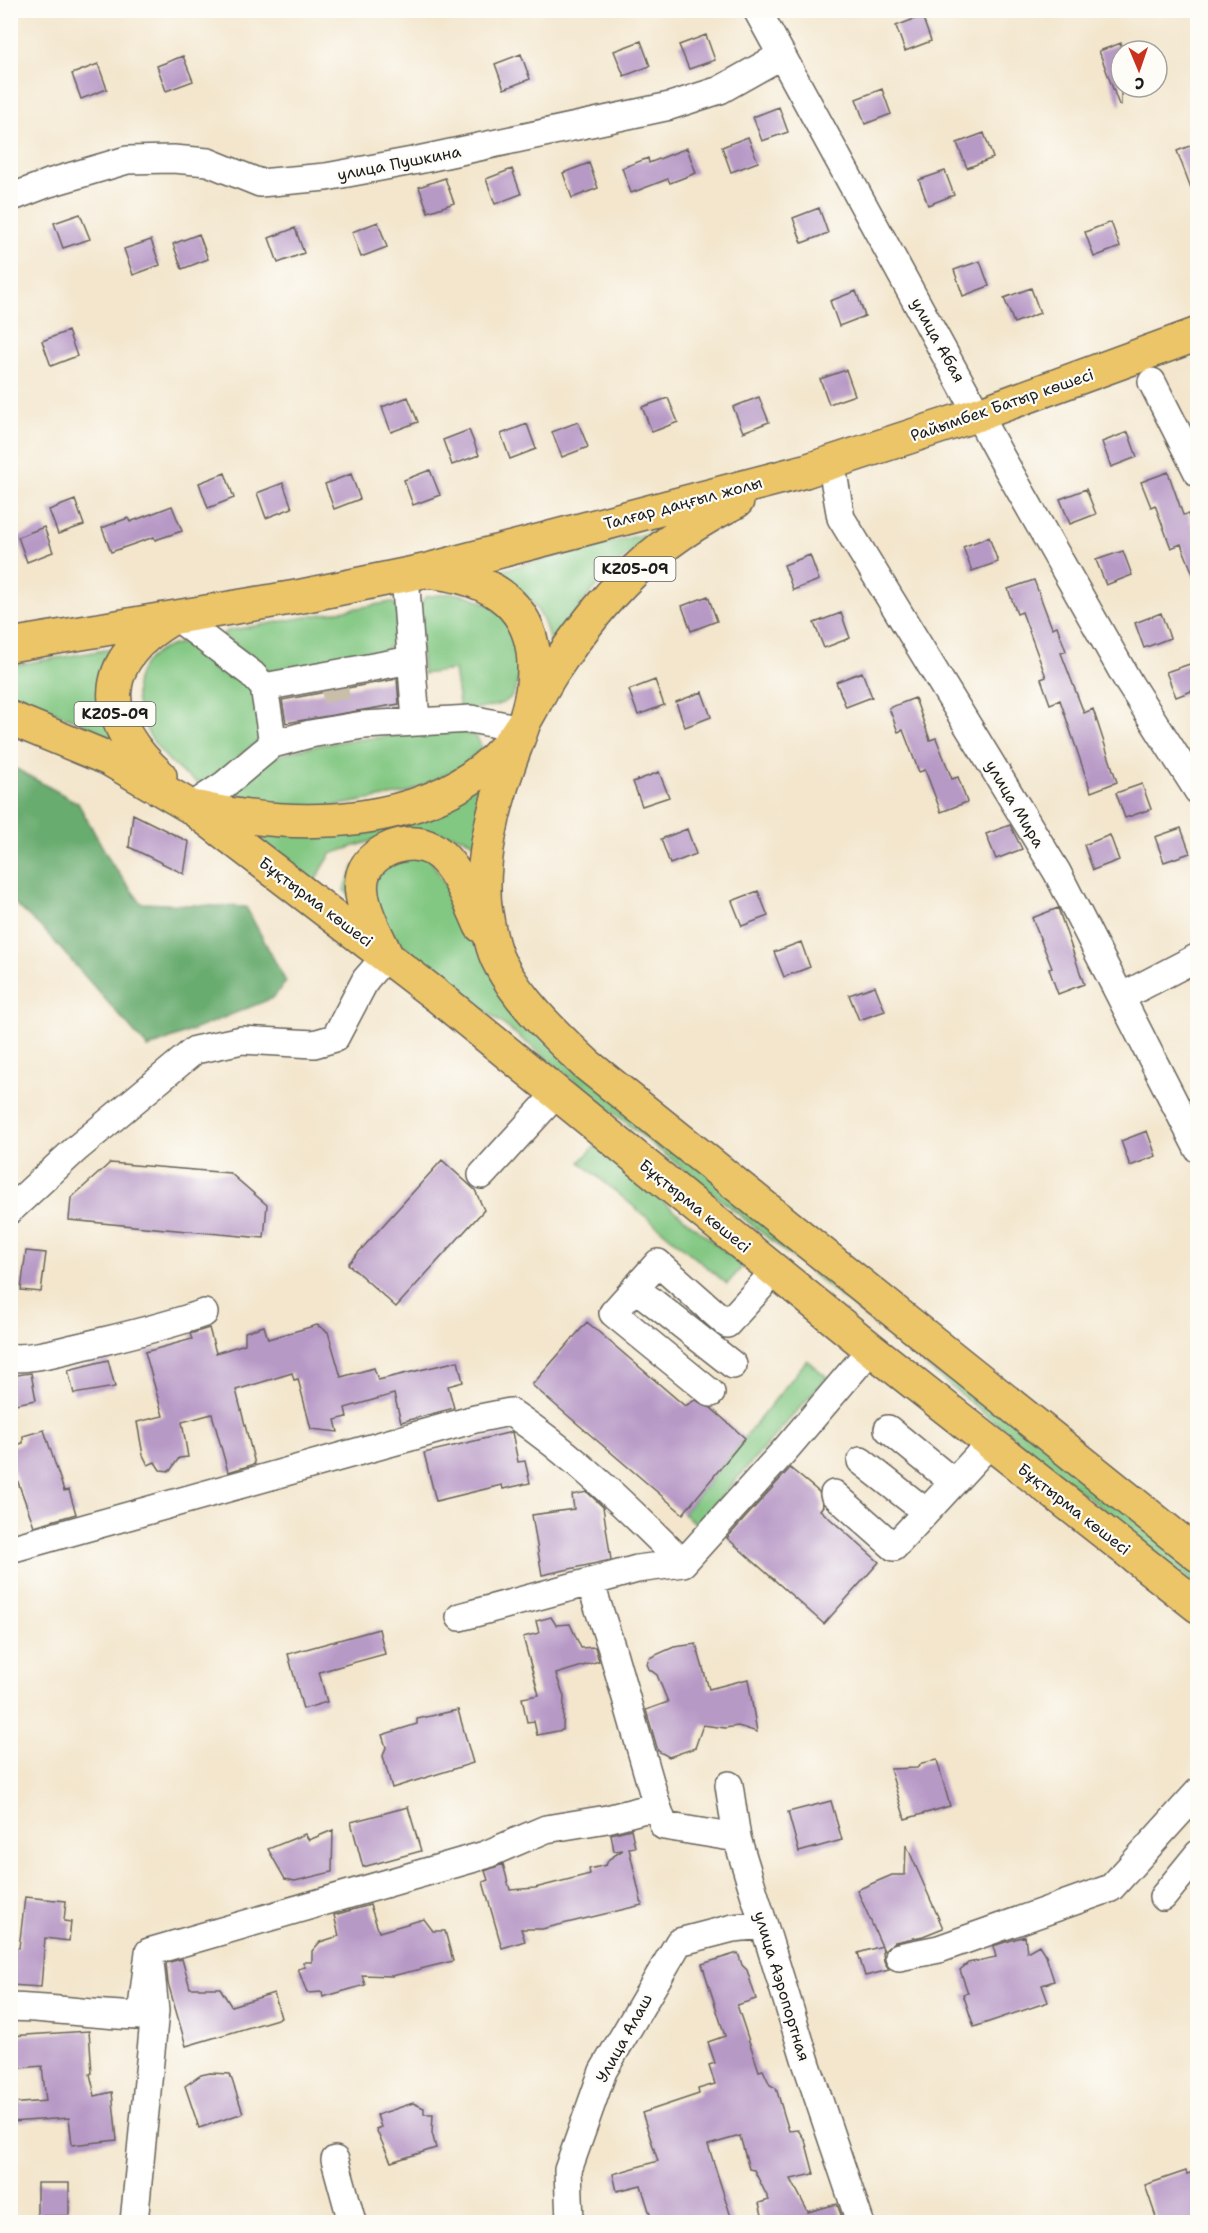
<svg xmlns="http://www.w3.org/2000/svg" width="1208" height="2233" font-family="'Shantell Sans',sans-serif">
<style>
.green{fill:#82c782;stroke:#4f724f;stroke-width:1.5}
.forest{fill:#69ac70;stroke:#426446;stroke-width:1.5}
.building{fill:#b799c6}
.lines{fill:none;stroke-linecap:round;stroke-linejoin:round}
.minor-tunnel{stroke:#c8beaa;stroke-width:27;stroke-dasharray:27 14;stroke-linecap:butt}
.minor-casing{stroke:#67635a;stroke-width:30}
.major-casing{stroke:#67635a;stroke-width:36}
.minor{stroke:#fff;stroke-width:27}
.major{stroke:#edc569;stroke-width:33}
.labels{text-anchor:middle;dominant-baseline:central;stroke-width:4.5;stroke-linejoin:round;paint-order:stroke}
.shield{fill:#fdfcf7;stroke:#605f5e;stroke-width:1.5}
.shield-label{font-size:15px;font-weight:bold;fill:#1c1c1c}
.street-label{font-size:16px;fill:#1c1c1c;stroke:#fdfcf7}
</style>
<rect width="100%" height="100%" fill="#fdfcf7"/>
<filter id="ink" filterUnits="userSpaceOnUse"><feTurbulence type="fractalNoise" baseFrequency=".0167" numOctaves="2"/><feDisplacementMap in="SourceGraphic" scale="12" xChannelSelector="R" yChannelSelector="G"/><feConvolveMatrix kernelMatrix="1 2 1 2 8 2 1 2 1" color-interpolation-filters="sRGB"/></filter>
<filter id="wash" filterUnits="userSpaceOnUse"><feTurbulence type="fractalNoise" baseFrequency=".008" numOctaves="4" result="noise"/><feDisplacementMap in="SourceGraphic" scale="24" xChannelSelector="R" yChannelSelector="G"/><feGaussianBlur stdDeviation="1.35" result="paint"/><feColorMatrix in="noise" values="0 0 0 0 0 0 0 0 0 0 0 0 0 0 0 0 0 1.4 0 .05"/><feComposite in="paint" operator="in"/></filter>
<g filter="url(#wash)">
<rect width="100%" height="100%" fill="#f3e6cd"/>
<!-- green -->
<path class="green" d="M656 531C612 564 580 603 550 648 547 612 525 590 495 572Z
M451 593C468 594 487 602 501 613 517 626 527 685 509 699 497 709 475 708 460 710L454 670 423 674 418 610 425 597Z
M391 602 395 604C401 619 395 639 386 651L274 674 222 635 227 631Z
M186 642 194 644 252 687 264 737 202 785C146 759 94 659 186 642Z
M118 648 122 745 79 722 11 694 10 666Z
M456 731 476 736 482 747 462 767 407 793 312 810 235 801 234 794C244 784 255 770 267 762 298 740 415 734 456 731Z
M493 774 477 844C430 819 379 838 331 854L313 884 223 818 310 831Z
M424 848 488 959 1197 1570V1586L540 1053 411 953 344 890 355 865Z
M595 1146 743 1266 727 1284 580 1162Z
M807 1360 827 1377 697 1524 683 1514Z"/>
<!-- forest -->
<path class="forest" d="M11 766 78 803 112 864 141 903 246 907 286 982 273 998 148 1048 46 932 11 900Z"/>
<g id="blocks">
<!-- building -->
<path class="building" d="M922 16 931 41 905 51 896 26Z
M706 35 715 60 689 69 679 45Z
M641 41 650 66 624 76 614 51Z
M1121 43V105H1119L1099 51Z
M521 54 530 79 504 89 495 64Z
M183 56 193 81 166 91 157 66Z
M98 64 107 89 81 99 72 74Z
M882 89 891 114 865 124 856 99Z
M779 107 788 132 762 141 753 117Z
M984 133 993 158 967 168 957 143Z
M748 137 758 162 731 172 722 147Z
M1197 143V201H1196L1177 151Z
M687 148 696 173 670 183 668 179 631 193 622 168 648 158 649 163Z
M589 163 598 188 572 198 563 173Z
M512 169 521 194 495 204 486 179Z
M945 171 954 195 928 205 919 180Z
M445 178 454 203 428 212 419 187Z
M819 208 828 233 802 243 793 218Z
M80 214 90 239 63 248 54 223Z
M378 222 387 247 361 257 352 232Z
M1111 222 1120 247 1094 257 1085 232Z
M295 228 304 253 278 263 269 238Z
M199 234 208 259 182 269 173 244Z
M151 240 160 265 133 275 124 249Z
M980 261 989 286 963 296 954 270Z
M1031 288 1040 313 1014 323 1004 298Z
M856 291 865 316 839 326 830 301Z
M68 331 77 356 51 366 42 341Z
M846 370 855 395 829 404 820 379Z
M408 397 418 422 391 432 382 407Z
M759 397 769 422 743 432 733 407Z
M668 398 678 422 652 432 642 407Z
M578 422 588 447 562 457 552 432Z
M527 424 536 449 510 459 501 434Z
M469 430 479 455 452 465 443 440Z
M1128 432 1137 457 1111 467 1102 442Z
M430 470 440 495 413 505 404 480Z
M1168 472 1183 515 1188 514 1197 540V584L1181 544 1171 548 1155 505 1151 507 1141 482Z
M225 473 234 498 208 508 199 483Z
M351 474 360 499 334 509 325 484Z
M283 483 292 508 266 518 257 493Z
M1086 489 1096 514 1070 524 1060 499Z
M75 500 84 525 58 534 49 510Z
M172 506 182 531 155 540 154 537 111 552 102 528 128 518 130 522Z
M44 527 53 552 27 562 18 537Z
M989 537 998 562 972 571 963 547Z
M1123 551 1132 575 1106 585 1096 560Z
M810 555 819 580 793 590 784 565Z
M1034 580 1052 628 1057 626 1066 651 1061 653 1084 713 1093 709 1117 782 1091 792 1060 700 1050 704 1041 679 1046 677 1022 612 1017 614 1008 589Z
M708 596 717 621 691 631 682 606Z
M841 613 850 638 824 648 814 623Z
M1161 613 1170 638 1144 648 1135 623Z
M1193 663 1197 676V689L1176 697 1166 672Z
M862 672 872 697 846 707 836 682Z
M397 679 399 704 286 723 282 700Z
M655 680 664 705 638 715 629 690Z
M702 692 711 717 685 727 676 702Z
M915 698 930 740 936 738 952 779 958 777 967 802 941 812 925 770 919 772 903 730 898 732 889 708Z
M659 772 669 797 642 806 633 782Z
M1142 784 1151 809 1125 818 1116 793Z
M133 814 189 842 184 874 129 847Z
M1010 825 1022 849 996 859 986 834Z
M1181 828 1190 853 1164 862 1155 837Z
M687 829 696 854 670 864 661 839Z
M1110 835 1119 860 1093 870 1084 845Z
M758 891 768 916 742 926 732 901Z
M1058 908 1084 984 1058 994 1049 969 1052 968 1032 918Z
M801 942 810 967 784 977 774 952Z
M875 986 885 1011 859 1020 849 995Z
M1147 1131 1156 1156 1130 1166 1121 1141Z
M442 1160 475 1190 484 1210 396 1307 348 1264Z
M110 1163 230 1173 267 1205 264 1238 69 1220 71 1198Z
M26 1251 46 1253 41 1292 21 1290Z
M587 1322 685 1406 695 1400 711 1408 745 1438 683 1514 532 1385Z
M317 1325 328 1332 341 1377 374 1368 378 1380 458 1361 463 1382 448 1386 454 1408 401 1422 394 1394 345 1408 347 1417 335 1420 338 1432 311 1429 298 1379 294 1380 292 1373 236 1390 255 1464 228 1472 212 1414 182 1422 188 1457 179 1458 170 1471 160 1470 155 1462 148 1465 143 1455 137 1422 163 1416 145 1352 192 1339 190 1334 209 1328 216 1353 245 1344V1332L264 1326 268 1339Z
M108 1360 115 1387 74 1394 68 1370Z
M31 1373 36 1400 10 1405V1376Z
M44 1430 64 1491 69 1490 76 1514 34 1526 10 1460V1447L23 1443V1436Z
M512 1432 518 1462 525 1461 530 1483 503 1489 502 1485 436 1501 424 1453Z
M790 1468 819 1492 823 1506 820 1510 879 1562 824 1624 727 1538Z
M587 1492 603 1507 611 1560 542 1575 532 1515 574 1509 572 1495Z
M551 1617 556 1625 570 1624 581 1648 595 1647 599 1661 556 1674 564 1697 563 1730 537 1735 534 1721 527 1722 522 1698 539 1695 523 1637 539 1633 536 1621Z
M379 1629 385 1654 319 1672 327 1702 303 1709 288 1654Z
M696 1644 709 1689 748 1679 757 1732 738 1726 725 1728 703 1725 695 1748 669 1757 658 1751 646 1710 668 1702 657 1675 649 1669 647 1664 649 1658 674 1647Z
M458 1710 473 1763 392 1788 383 1756 386 1747 382 1735 417 1724V1719Z
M937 1760 950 1806 905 1819 890 1769 917 1768 922 1763Z
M831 1801 842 1840 799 1852 788 1812Z
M408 1807 421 1851 363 1867 351 1822Z
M631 1829 635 1847 629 1848 642 1905 542 1929H521L525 1941 502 1948 483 1882 488 1880 485 1871 503 1864 510 1890 535 1888 590 1874 589 1869 606 1865 609 1859 623 1850 614 1851 611 1834Z
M333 1830 332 1872 295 1881 285 1879 268 1849 305 1834 309 1840Z
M906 1844 943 1928 923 1936 895 1942 884 1951 857 1890 892 1875H905Z
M25 1897 66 1901 64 1921 71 1922 69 1941 45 1938 41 1987 10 1985V1947L19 1948Z
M370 1905 379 1932 424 1919 433 1931H445L453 1961 392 1976 362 1975 365 1985 323 1997 322 1992 307 1993 298 1969 305 1967 303 1962H312V1951L320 1942 339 1936 334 1915Z
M1025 1936 1027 1952 1039 1945 1046 1956 1054 1981 1042 1985 1048 2002 974 2027 963 1994 968 1993 960 1970 968 1963 996 1957 993 1946Z
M882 1946 884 1961 889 1970 865 1976 858 1953Z
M738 1953 742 1965 747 1970 756 1999 737 2005 759 2071 763 2070 770 2085 776 2088 789 2131 798 2130 805 2140 814 2174 791 2179 808 2212 837 2204 844 2223H764L759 2203 769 2200 754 2170 749 2169 740 2136 708 2145 733 2223 652 2221 641 2185 617 2191 613 2174 658 2161 642 2113 699 2094 698 2089 715 2084 709 2065 715 2063 708 2042 725 2036 702 1964Z
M182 1959 190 1988H220L231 2006 274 1993 281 2018 186 2046 168 1983 166 1963Z
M89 2031 92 2073 90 2074 95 2096 112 2092 117 2140 72 2145 69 2118 10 2122V2104L46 2101 42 2066 10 2069V2036Z
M210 2073 230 2074 243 2113 199 2128 185 2086 201 2075Z
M413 2103 424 2108V2114H433L432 2133 436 2148 391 2162 376 2129 381 2127 377 2115Z
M1186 2171 1187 2174 1197 2171V2223H1158L1145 2185Z
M37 2183H69V2216H37Z"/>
</g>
</g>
<g filter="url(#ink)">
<use href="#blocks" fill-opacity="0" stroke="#67635a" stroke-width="1.5"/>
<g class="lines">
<!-- minor-tunnel -->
<path class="minor-tunnel" d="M332 674 342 729"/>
<defs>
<path id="minor" d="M757 10 1001 457 1129 683 1198 791
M10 198 49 183 127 160 173 159 208 162 260 183 326 177 418 160 670 106 720 90 782 55
M1152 382 1198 473
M831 462 841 518 1057 872 1198 1149
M405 575 416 721
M175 616 252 674 264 687 273 744
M264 687 411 660
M191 807 224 785 273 744 310 734 363 725 471 719 521 729
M1121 997 1198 957
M482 1175 557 1093
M10 1210 76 1149 195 1050 242 1040 314 1044 335 1038 366 979 386 956
M635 1288 733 1365
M10 1358C35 1359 59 1351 83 1346 124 1336 165 1327 204 1313
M711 1393 613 1313 658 1263 727 1324 775 1271
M888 1429 953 1482
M861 1461 926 1512
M834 1494 894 1547 990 1443
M10 1549 475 1419 510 1412C574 1455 629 1509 683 1563
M460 1617 590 1582
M729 1785 737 1838
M657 1806 664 1826 737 1838 807 2065 860 2222
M1163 1897 1198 1854
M149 1952 485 1855 546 1829 607 1819 657 1806 612 1649 590 1582 637 1569 683 1563 785 1450 871 1349
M899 1957 939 1949 1111 1888 1198 1792
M10 2007C54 2008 97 2015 141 2016L149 1952 155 2011 134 2222
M335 2160 352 2222
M570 2222 568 2170 603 2071 679 1942 733 1928 763 1925"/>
<path id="major" d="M424 571C493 576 542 608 533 685 530 712 518 738 509 764 494 805 480 863 485 907 488 925 491 948 500 964 520 1002 555 1035 586 1064L1198 1555
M10 645 302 596 424 571 805 471 979 414 1198 334
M10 718 109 759 191 807 440 998 871 1349 1198 1606
M160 776C99 720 96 662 172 618
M199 808C297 831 433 829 505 748 526 725 536 697 553 671 604 594 652 543 737 501
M386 955C369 918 338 870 391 848 404 843 419 842 432 849 455 861 471 903 481 926"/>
</defs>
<!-- minor casing -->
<use href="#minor" class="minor-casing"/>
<!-- major casing -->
<use href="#major" class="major-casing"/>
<!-- minor -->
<use href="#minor" class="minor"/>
<!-- major -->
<use href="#major" class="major"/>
</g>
</g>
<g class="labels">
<!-- shield labels -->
<g class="shield">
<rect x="594.5" y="557" width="81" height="24" rx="4.5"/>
<rect x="74.5" y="702" width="81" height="24" rx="4.5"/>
</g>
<g class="shield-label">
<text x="635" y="569">KZ05-09</text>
<text x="115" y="714">KZ05-09</text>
</g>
<!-- street labels -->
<g class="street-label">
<text transform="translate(399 163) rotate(-11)">улица Пушкина</text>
<text transform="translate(938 340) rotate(61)">улица Абая</text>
<text transform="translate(1002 405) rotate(-19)">Райымбек Батыр көшесі</text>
<text transform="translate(683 503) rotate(-15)">Талғар даңғыл жолы</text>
<text transform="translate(1015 804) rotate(59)">улица Мира</text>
<text transform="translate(316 902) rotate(37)">Бұқтырма көшесі</text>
<text transform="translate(695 1206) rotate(39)">Бұқтырма көшесі</text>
<text transform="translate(1074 1509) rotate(38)">Бұқтырма көшесі</text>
<text transform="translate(782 1986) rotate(73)">улица Аэропортная</text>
<text transform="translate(624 2038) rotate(-61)">Улица Алаш</text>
</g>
</g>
<!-- margin -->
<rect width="1208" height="2233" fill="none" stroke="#fdfcf7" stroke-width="36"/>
<!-- north arrow -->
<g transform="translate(1139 69) rotate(178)"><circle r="28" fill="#fdfcf7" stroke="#a3a29f" stroke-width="1.5"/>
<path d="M0-4.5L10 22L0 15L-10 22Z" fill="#c8321e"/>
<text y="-9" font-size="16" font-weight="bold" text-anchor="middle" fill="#1c1c1c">С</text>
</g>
</svg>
